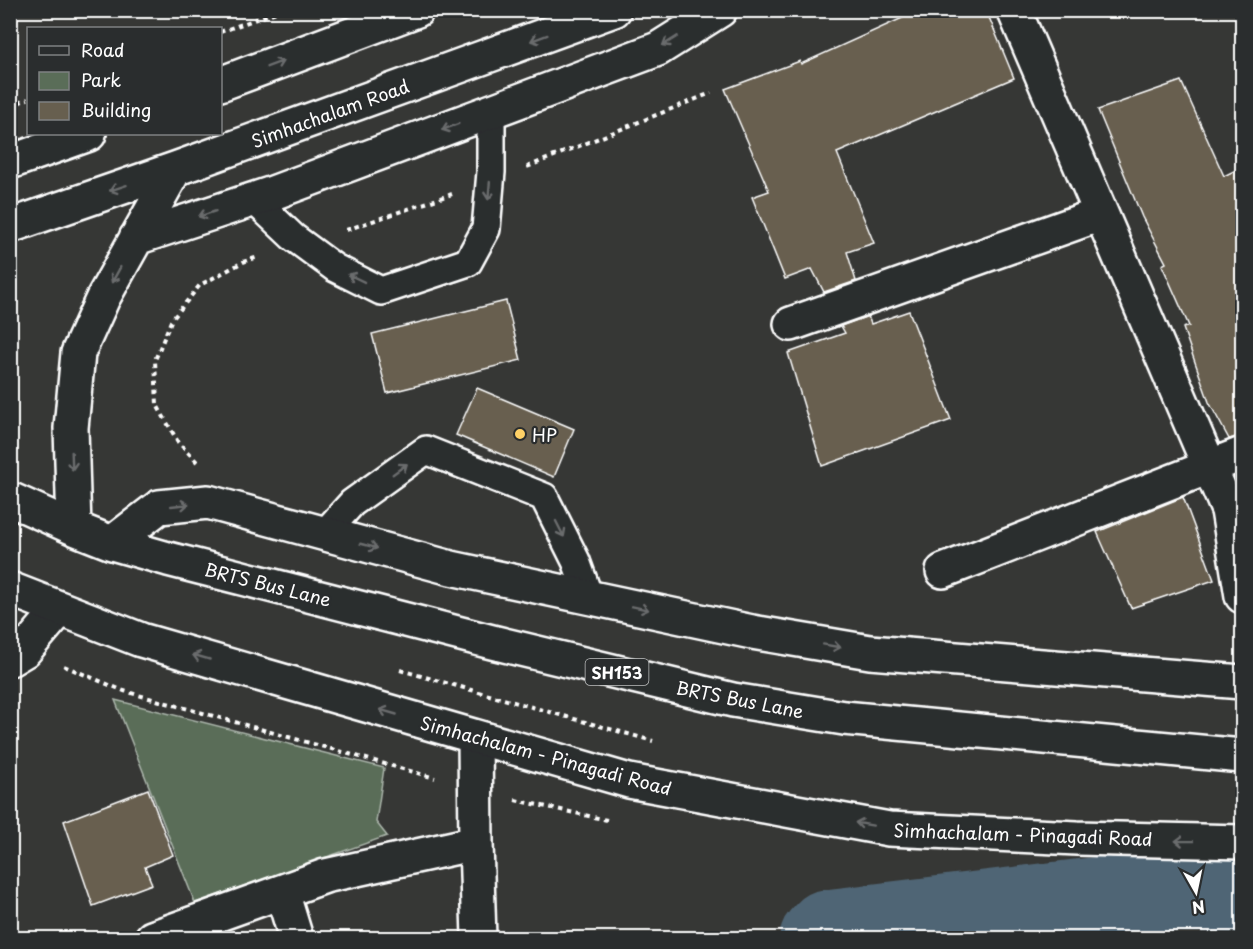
<svg xmlns="http://www.w3.org/2000/svg" width="1253" height="949" font-family="'Playpen Sans',sans-serif">
<style>
.green{fill:#5a6d58;stroke:#acb6ac;stroke-width:1.5}
.lines{fill:none;stroke-linecap:round;stroke-linejoin:round}
.river{stroke:#506574;stroke-width:81}
.building{fill:#675f4f;stroke:#fff;stroke-width:1.5}
.service-casing{stroke:#fff;stroke-width:32}
.minor-casing{stroke:#fff;stroke-width:38}
.primary-casing{stroke:#fff;stroke-width:38}
.path{stroke:#fff;stroke-width:4;stroke-dasharray:4.5 4.5;stroke-linecap:butt}
.service{stroke:#2a2d2e;stroke-width:27}
.minor{stroke:#2a2d2e;stroke-width:33}
.primary{stroke:#2a2d2e;stroke-width:33}
.oneway{stroke:#6a6c6d}
.poi-dot{fill:#ffd166;stroke:#2a2d2e;stroke-width:2}
.labels{text-anchor:middle;dominant-baseline:central;stroke-width:4.5;stroke-linejoin:round;paint-order:stroke}
.shield{fill:#2a2d2e;stroke:#bfc0c0;stroke-width:1.5}
.shield-label{font-size:16px;font-weight:bold;fill:#fff}
.street-label{font-size:18px;fill:#fff;stroke:#2a2d2e}
.poi-label{font-size:18px;fill:#fff;stroke:#2a2d2e;text-anchor:start}
</style>
<rect width="100%" height="100%" fill="#363735"/>
<filter id="ink" filterUnits="userSpaceOnUse"><feTurbulence type="fractalNoise" baseFrequency=".0167" numOctaves="2"/><feDisplacementMap in="SourceGraphic" scale="12" xChannelSelector="R" yChannelSelector="G"/><feConvolveMatrix kernelMatrix="1 2 1 2 8 2 1 2 1" color-interpolation-filters="sRGB"/></filter>
<g filter="url(#ink)">
<!-- green -->
<path class="green" d="M115 700 384 768 376 822 387 836 195 903Z"/>
<g class="lines">
<!-- river -->
<path class="river" d="M820 938 827 930 1152 891 1242 892"/>
</g>
<!-- building -->
<path class="building" d="M920 10H986L1014 78 837 153 874 243 847 252 856 281 824 292 812 269 785 279 752 197 769 191 725 89 800 61 801 64Z
M1181 81 1224 176 1242 167V436L1229 439 1209 402 1183 328 1189 326 1162 265 1166 263 1142 217 1098 110Z
M506 301 521 360 387 393 372 334Z
M909 311 951 420 822 466 788 353 845 333 841 326 868 316 871 324Z
M477 388 574 429 554 477 456 435Z
M1183 497 1214 580 1131 608 1097 532Z
M148 789 173 855 145 867 152 884 93 906 64 821Z"/>
<g class="lines">
<defs>
<path id="service" d="M253 199 293 237 335 268 381 291 468 262 486 229 491 172V112
M324 534 352 503 426 450 544 497 576 561 589 597"/>
<path id="minor" d="M1014 10 1228 510 1242 596
M791 324 1101 214
M943 571 1242 454
M10 659 25 650 60 609
M475 738 476 843 479 938
M282 892 296 938
M152 938 325 876 476 843"/>
<path id="primary" d="M220 84 417 10
M10 162 89 134
M10 226 175 169 614 10
M136 238 270 194 658 49 720 10
M10 499 74 528 112 543 168 559 492 642 733 700 844 718 1242 756
M74 528 71 428 78 353 103 298 175 169
M112 543 159 507 208 502 451 568 752 632 870 652 1242 682
M10 589 141 640 629 781 889 829 1077 838 1242 842"/>
</defs>
<!-- service casing -->
<use href="#service" class="service-casing"/>
<!-- minor casing -->
<use href="#minor" class="minor-casing"/>
<!-- primary casing -->
<use href="#primary" class="primary-casing"/>
<!-- path -->
<path class="path" d="M220 32 282 10
M10 106 28 99
M527 167 711 93
M346 230 452 194
M197 462 178 442 157 405 155 360 171 321 200 285 243 262 258 257
M64 666 124 691 435 778
M400 670 653 741
M515 800 607 820"/>
<!-- service -->
<use href="#service" class="service"/>
<!-- minor -->
<use href="#minor" class="minor"/>
<!-- primary -->
<use href="#primary" class="primary"/>
</g>
<!-- one-way arrows -->
<defs><path id="oneway-shaft" d="M-6 0H5M1.5-3L5.5 0L1.5 3" fill="none" stroke-width="1.6" stroke-linecap="round" stroke-linejoin="round" transform="scale(1.5)"/></defs>
<g class="oneway">
<use href="#oneway-shaft" transform="translate(539 38) rotate(160)"/>
<use href="#oneway-shaft" transform="translate(670 41) rotate(148)"/>
<use href="#oneway-shaft" transform="translate(275 64) rotate(-21)"/>
<use href="#oneway-shaft" transform="translate(450 127) rotate(159)"/>
<use href="#oneway-shaft" transform="translate(118 188) rotate(162)"/>
<use href="#oneway-shaft" transform="translate(489 191) rotate(95)"/>
<use href="#oneway-shaft" transform="translate(207 214) rotate(162)"/>
<use href="#oneway-shaft" transform="translate(116 275) rotate(119)"/>
<use href="#oneway-shaft" transform="translate(356 278) rotate(-154)"/>
<use href="#oneway-shaft" transform="translate(72 461) rotate(88)"/>
<use href="#oneway-shaft" transform="translate(400 469) rotate(-36)"/>
<use href="#oneway-shaft" transform="translate(180 505) rotate(-6)"/>
<use href="#oneway-shaft" transform="translate(560 529) rotate(63)"/>
<use href="#oneway-shaft" transform="translate(369 546) rotate(15)"/>
<use href="#oneway-shaft" transform="translate(640 608) rotate(12)"/>
<use href="#oneway-shaft" transform="translate(832 646) rotate(10)"/>
<use href="#oneway-shaft" transform="translate(201 657) rotate(-164)"/>
<use href="#oneway-shaft" transform="translate(388 712) rotate(-164)"/>
<use href="#oneway-shaft" transform="translate(864 824) rotate(-170)"/>
<use href="#oneway-shaft" transform="translate(1184 841) rotate(-179)"/>
</g>
</g>
<!-- markers -->
<circle class="poi-dot" cx="520" cy="434" r="6"/>
<g class="labels">
<!-- shield labels -->
<rect class="shield" x="585.5" y="659" width="63" height="26" rx="4.5"/>
<g class="shield-label">
<text x="617" y="672">SH153</text>
</g>
<!-- street labels -->
<g class="street-label">
<text transform="translate(330 113) rotate(-20)">Simhachalam Road</text>
<text transform="translate(268 584) rotate(14)">BRTS Bus Lane</text>
<text transform="translate(740 699) rotate(11)">BRTS Bus Lane</text>
<text transform="translate(546 755) rotate(15)">Simhachalam - Pinagadi Road</text>
<text transform="translate(1023 834) rotate(2)">Simhachalam - Pinagadi Road</text>
</g>
<!-- poi labels -->
<g class="poi-label">
<text x="532" y="434">HP</text>
</g>
</g>
<!-- margin -->
<rect width="1253" height="949" fill="none" stroke="#2a2d2e" stroke-width="36"/>
<rect x="18" y="18" width="1217" height="913" fill="none" stroke="#fff" stroke-width="2" filter="url(#ink)"/>
<!-- legend -->
<rect x="27" y="27" width="195" height="108" fill="#2a2d2e" stroke="#7f8182" stroke-width="1.5"/>
<rect x="39" y="46" width="30" height="9" fill="#2a2d2e" stroke="#7f8182" stroke-width="1.5"/>
<text x="81" y="57" font-size="18" fill="#ffffff">Road</text>
<rect x="39" y="72" width="30" height="18" fill="#5a6d58" stroke="#7f8182" stroke-width="1.5"/>
<text x="81" y="87" font-size="18" fill="#ffffff">Park</text>
<rect x="39" y="102" width="30" height="18" fill="#675f4f" stroke="#7f8182" stroke-width="1.5"/>
<text x="81" y="117" font-size="18" fill="#ffffff">Building</text>
<!-- north arrow -->
<g transform="translate(1196 892) rotate(171)" stroke="#2a2d2e" stroke-width="4.5" paint-order="stroke">
<path d="M0-4.5L10 22L0 15L-10 22Z" fill="#ffffff"/>
<text y="-9" font-size="16" font-weight="bold" text-anchor="middle" fill="#ffffff">N</text>
</g>
</svg>
